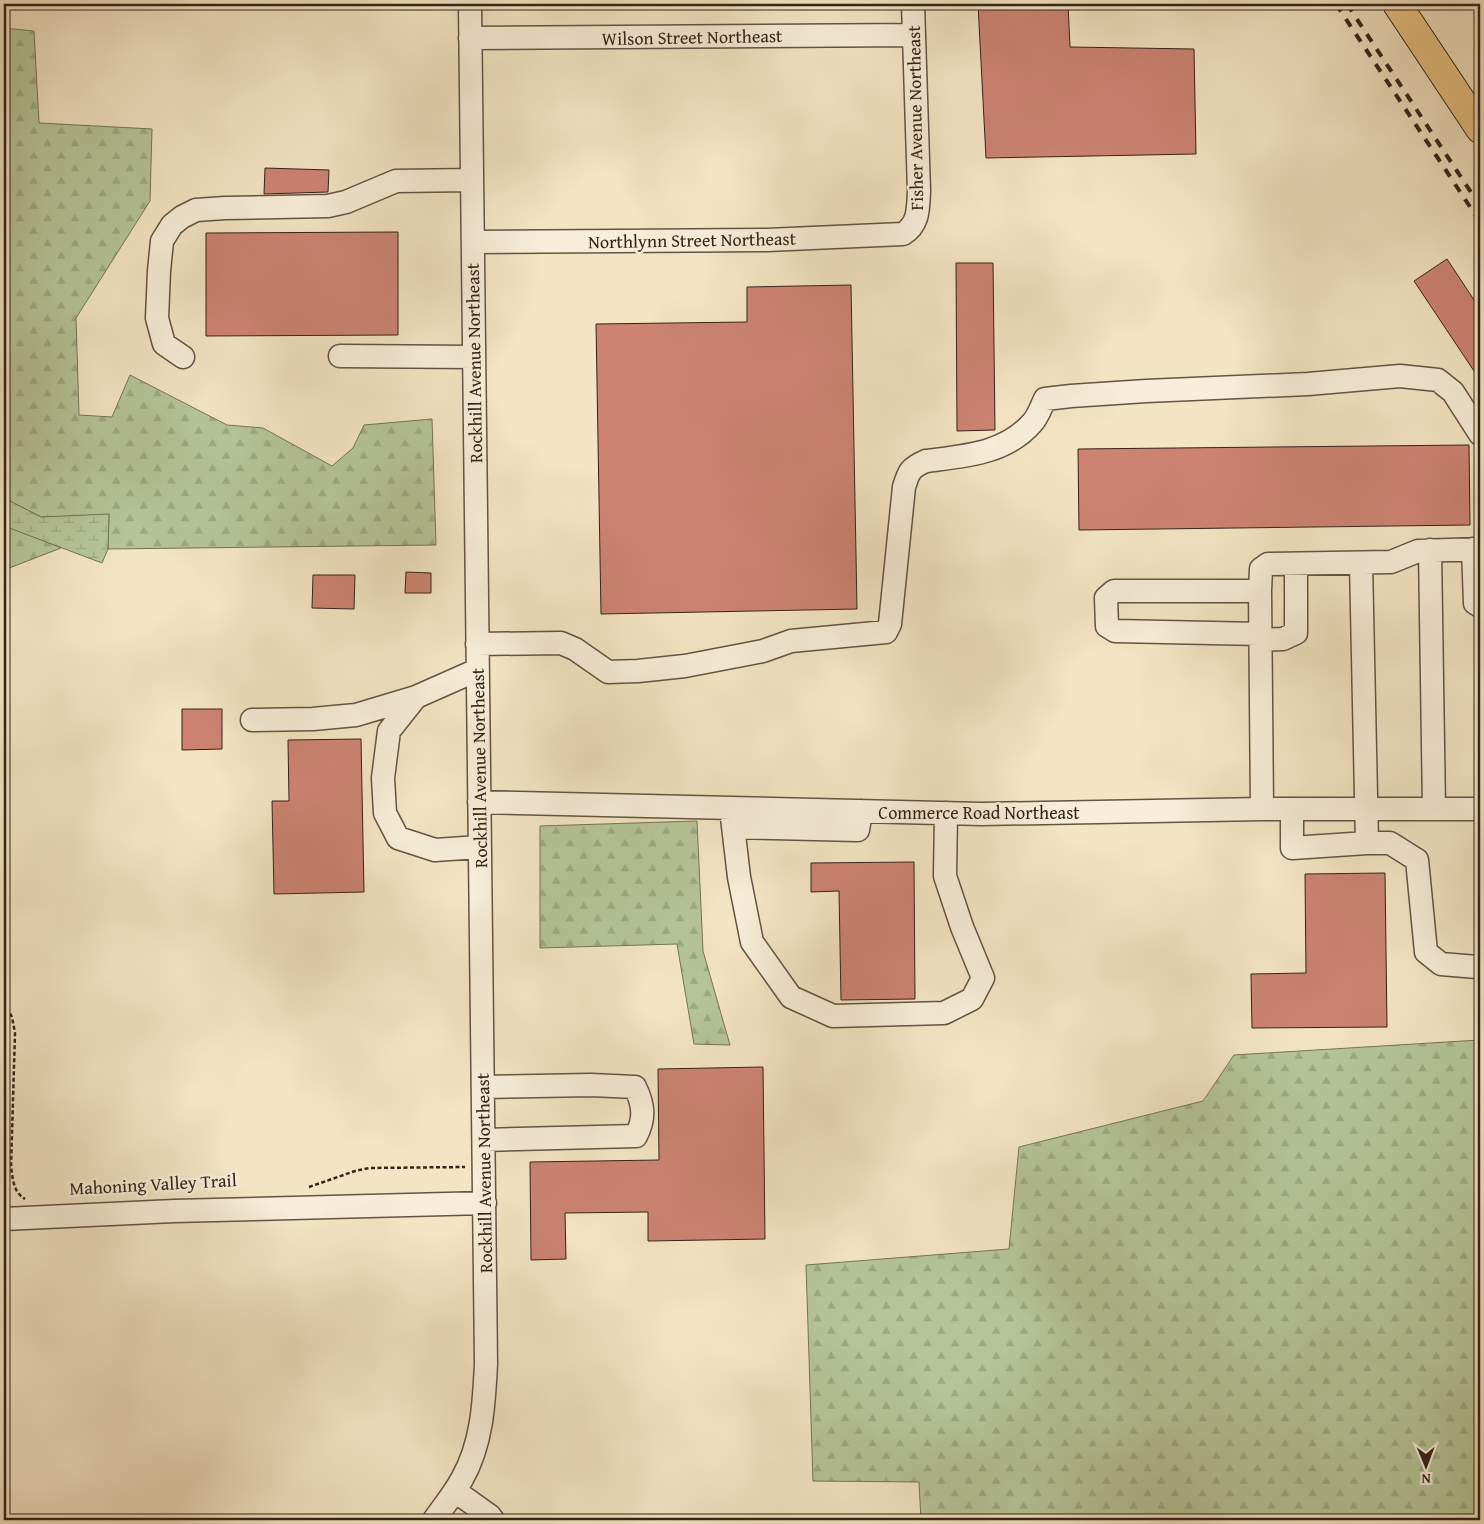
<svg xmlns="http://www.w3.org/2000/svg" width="1484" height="1524" font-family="'Gentium Book Plus',serif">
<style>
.forest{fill:url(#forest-firs);stroke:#747458}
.wetland{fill:url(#wetland-marsh);stroke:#747458}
.building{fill:#cc8372;stroke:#342318}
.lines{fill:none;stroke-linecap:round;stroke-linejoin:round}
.minor-casing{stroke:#645343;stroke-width:25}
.major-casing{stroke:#342318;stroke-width:30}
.path{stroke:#342318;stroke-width:2.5;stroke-dasharray:4 2.5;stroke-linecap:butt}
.minor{stroke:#f7edd8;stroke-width:22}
.major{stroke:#eac282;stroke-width:28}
.rail{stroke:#342318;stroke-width:4;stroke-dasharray:9 9;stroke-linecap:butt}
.labels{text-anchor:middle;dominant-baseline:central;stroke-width:5;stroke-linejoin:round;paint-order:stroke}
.street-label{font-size:18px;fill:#342318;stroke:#f7edd8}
</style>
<defs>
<pattern id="forest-firs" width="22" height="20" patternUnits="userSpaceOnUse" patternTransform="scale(1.25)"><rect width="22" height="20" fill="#b5c598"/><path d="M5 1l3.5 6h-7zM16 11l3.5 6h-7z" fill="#9ca982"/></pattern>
<pattern id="wetland-marsh" width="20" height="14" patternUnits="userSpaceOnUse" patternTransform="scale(1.25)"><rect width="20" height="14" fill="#b5c598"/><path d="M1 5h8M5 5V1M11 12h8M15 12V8" fill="none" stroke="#9ca982"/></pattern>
</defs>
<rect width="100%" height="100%" fill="#f3e4c3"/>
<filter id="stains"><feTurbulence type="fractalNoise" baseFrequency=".004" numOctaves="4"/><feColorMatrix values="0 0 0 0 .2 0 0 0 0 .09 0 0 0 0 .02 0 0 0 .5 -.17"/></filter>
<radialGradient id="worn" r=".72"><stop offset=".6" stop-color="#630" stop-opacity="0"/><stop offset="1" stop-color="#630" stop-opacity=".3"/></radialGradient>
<!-- forest -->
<path class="forest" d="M4 28 34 31 39 123 152 129 150 201 76 318 79 415 112 417 130 375 227 425 263 428 332 466 353 448 364 425 432 419 436 545 108 549 109 515 41 517 4 498Z
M4 523 61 548 4 570Z
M697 821 703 951 730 1045 694 1044 677 944 540 948V826Z
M1480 1040V1520H921L919 1482 813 1481 806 1265 1009 1249 1019 1147 1203 1101 1234 1055Z"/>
<!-- wetland -->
<path class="wetland" d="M4 498 41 517 109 514 108 549 102 563 4 526Z"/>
<!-- building -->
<path class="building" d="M978 4H1068L1070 47 1194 49 1196 154 986 158Z
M265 168 329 170 328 192 264 194Z
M398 232V335L206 336V233Z
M1447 259 1480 309V380L1414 281Z
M956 263H993L995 430 957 431Z
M851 285 857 609 601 614 596 324 747 322V287Z
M1469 445 1470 525 1079 530 1078 449Z
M406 572 431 573V593H405Z
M313 575H355L354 609 312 608Z
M182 709H222V749L182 750Z
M361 739 364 892 274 894 272 801H289L288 740Z
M914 862 915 999 841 1000 839 891 811 892V863Z
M1385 873 1387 1027 1252 1028 1251 974 1306 973 1305 874Z
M763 1067 765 1239 648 1241V1212L565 1213 566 1259 531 1260 530 1162 659 1160 658 1069Z"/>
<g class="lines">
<defs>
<path id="minor" d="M470 38 914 35
M473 242 767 240 903 234C919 224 918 209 919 191L913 4
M340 356 474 357
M183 357 164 344 157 318 159 271 162 241 172 225 182 217 196 210 225 208 328 206 346 202 396 181 472 180
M1473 549 1475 603 1480 606
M1430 550 1434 809
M1260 591 1261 569 1268 564 1391 562 1418 551 1480 549
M1260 634 1115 631 1107 626 1106 598 1114 591H1260L1262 809
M1260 640 1283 639 1296 633V564
M477 644 561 643 575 649 608 672 638 671 685 666 763 651 791 641 886 632 890 624 904 487C909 471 910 468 926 461 964 456 1005 454 1032 423 1038 417 1041 407 1045 399L1071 396 1146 391 1308 384 1400 376 1438 380 1453 392 1480 434
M477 670 416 697 389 731 383 778 385 813 398 838 435 850 479 847
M252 720 313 719 356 715 416 697
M479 802 982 814 1262 809H1480
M731 809 739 877 752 942 791 997 833 1016 944 1013 972 999 983 978 962 927 945 876 946 813
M1292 809V848L1367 843 1361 563
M733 827 858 830 861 811
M1367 843H1390L1417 860 1426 952 1441 964 1477 967 1480 965
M483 1087 591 1085 635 1087C644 1105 645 1119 636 1136L484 1140
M4 1219 174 1211 485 1203
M455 1491 490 1516 493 1520
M434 1520C443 1507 454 1494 462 1479 482 1444 484 1404 486 1364L470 4"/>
<path id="major" d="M1397 4 1480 129"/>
</defs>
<!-- minor casing -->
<use href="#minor" class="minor-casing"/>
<!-- major casing -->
<use href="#major" class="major-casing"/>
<!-- path -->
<path class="path" d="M4 557 7 602 4 731
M4 1002 12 1017 15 1033 11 1167C13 1179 13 1192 25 1199
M309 1187 355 1171 369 1168 465 1167"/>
<!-- minor -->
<use href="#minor" class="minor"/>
<!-- major -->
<use href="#major" class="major"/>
<!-- rail -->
<path class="rail" d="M1336 4 1480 222
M1347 4 1480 206"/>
</g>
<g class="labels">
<!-- street labels -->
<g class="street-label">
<text transform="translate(692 37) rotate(-1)">Wilson Street Northeast</text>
<text transform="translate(915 118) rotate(-91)">Fisher Avenue Northeast</text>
<text transform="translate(692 240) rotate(-1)">Northlynn Street Northeast</text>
<text transform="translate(474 363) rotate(-91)">Rockhill Avenue Northeast</text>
<text transform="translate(479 768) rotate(-91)">Rockhill Avenue Northeast</text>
<text x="979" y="812">Commerce Road Northeast</text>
<text transform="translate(484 1173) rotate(-91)">Rockhill Avenue Northeast</text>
<text transform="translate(153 1184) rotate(-3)">Mahoning Valley Trail</text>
</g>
</g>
<!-- margin -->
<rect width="1484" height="1524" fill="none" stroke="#f3e4c3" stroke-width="20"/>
<rect x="5" y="5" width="1474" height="1514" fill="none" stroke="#342318" stroke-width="2.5"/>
<rect x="10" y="10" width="1464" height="1504" fill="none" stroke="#342318"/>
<!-- north arrow -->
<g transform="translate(1426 1466) rotate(179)" stroke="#f7edd8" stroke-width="4" paint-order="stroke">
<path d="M0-4L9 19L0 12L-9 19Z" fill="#342318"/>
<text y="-8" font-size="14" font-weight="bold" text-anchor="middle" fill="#342318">N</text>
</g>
<rect width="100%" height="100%" filter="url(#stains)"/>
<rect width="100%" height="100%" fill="url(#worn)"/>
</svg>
